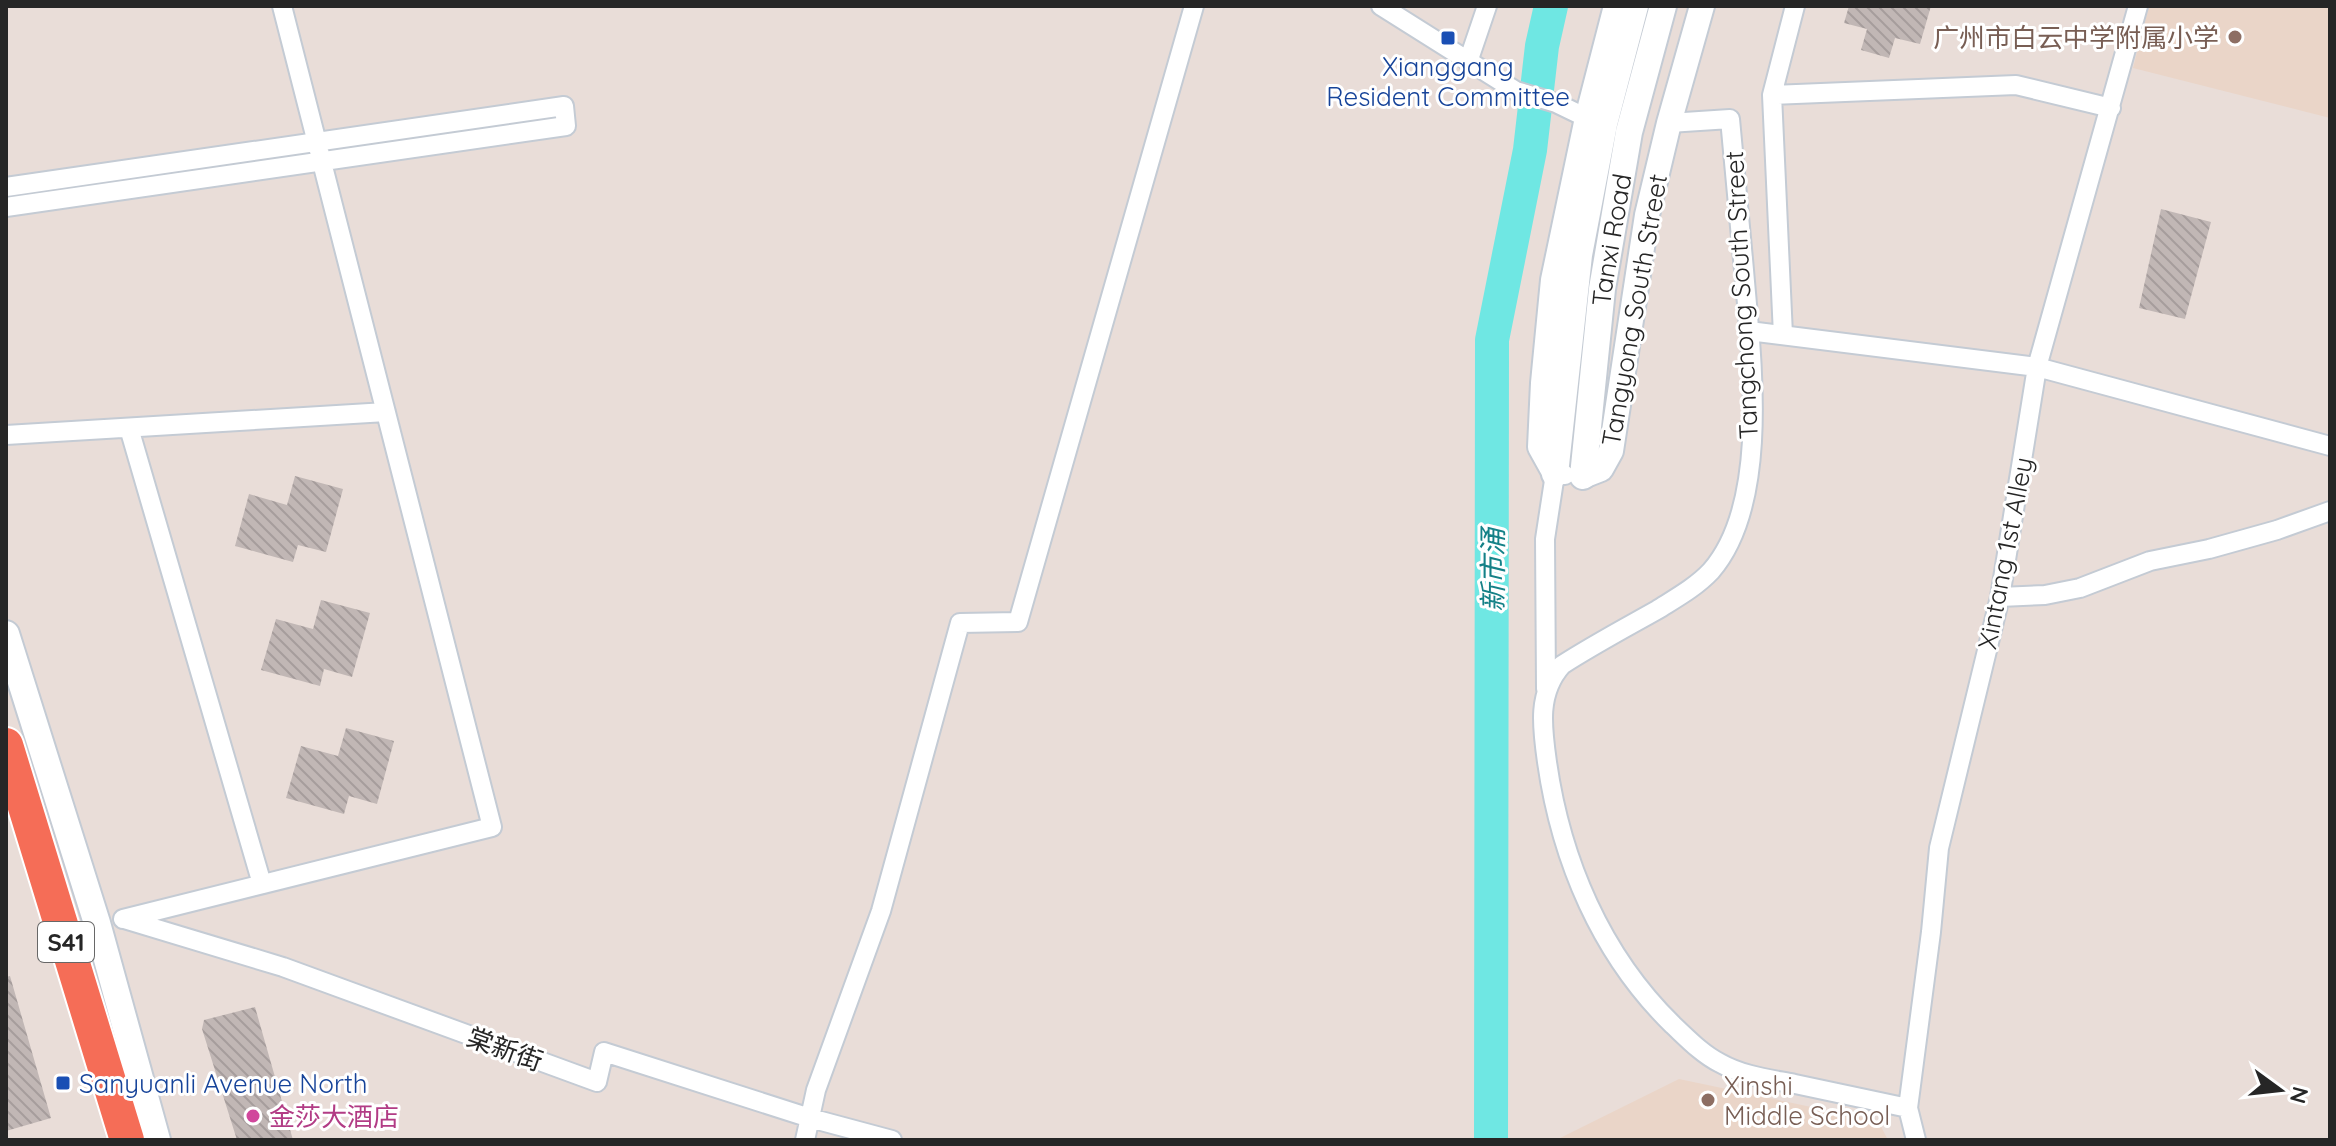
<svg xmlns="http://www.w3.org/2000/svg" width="2336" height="1146" font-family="Quicksand,'Noto Sans SC',sans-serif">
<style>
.education{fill:#ead5c8}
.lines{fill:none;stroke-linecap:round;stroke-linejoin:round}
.river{stroke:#6fe7e3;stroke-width:34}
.building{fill:url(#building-back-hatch)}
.minor-casing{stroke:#c4cbd4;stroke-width:22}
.tertiary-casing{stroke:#c4cbd4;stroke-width:28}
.secondary-casing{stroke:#c4cbd4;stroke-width:30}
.motorway-casing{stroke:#fff;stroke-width:38}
.minor{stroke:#fff;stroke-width:18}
.tertiary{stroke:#fff;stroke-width:24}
.secondary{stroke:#fff;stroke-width:26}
.motorway{stroke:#f56d57;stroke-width:34}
.education-dot{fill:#8d6e63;stroke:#fff;stroke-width:3}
.transit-dot{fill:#1a4fb4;stroke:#fff;stroke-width:3}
.hotel-dot{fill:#d1479c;stroke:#fff;stroke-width:3}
.labels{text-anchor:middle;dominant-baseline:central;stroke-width:6;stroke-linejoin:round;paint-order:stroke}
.shield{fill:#fff;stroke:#676767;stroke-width:2}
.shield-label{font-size:24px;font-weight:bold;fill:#262626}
.education-label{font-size:26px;fill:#785e54;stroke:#fff;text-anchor:end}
.transit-label{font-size:26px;fill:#164399;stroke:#fff}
.street-label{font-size:26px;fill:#262626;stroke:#fff}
.hotel-label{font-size:26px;fill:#b23c85;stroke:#fff;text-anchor:start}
.water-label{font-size:28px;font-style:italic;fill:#148187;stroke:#fff}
</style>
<defs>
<pattern id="building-back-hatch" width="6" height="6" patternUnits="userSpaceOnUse" patternTransform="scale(2)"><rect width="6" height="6" fill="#c1b7b5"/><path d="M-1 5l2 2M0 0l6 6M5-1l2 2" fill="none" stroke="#a69d9c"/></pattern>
</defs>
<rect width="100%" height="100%" fill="#e9ddd8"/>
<!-- education -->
<path class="education" d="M2149 6H2330V118L2133 68Z
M1679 1079 1878 1121 1888 1140H1556Z"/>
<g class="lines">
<!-- river -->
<path class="river" d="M1491 1140 1492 340 1530 150 1542 46 1551 6"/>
</g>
<!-- building -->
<path class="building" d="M1849 6H1931L1920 44 1895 38 1889 58 1861 50 1867 29 1844 23Z
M2161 209 2211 222 2185 319 2139 308Z
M295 476 343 489 326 552 298 545 293 562 235 546 249 494 287 505Z
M321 600 370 613 352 677 324 669 320 686 261 670 276 619 313 629Z
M346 728 394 741 377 804 349 796 344 814 286 798 301 746 338 756Z
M10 976 51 1118 6 1131V977Z
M255 1007 293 1140H237L202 1029 204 1020Z"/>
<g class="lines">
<defs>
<path id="minor" d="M1381 6 1516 91 1556 103 1587 118
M1468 62 1487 6
M1772 95 2016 85 2111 108
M1669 123 1730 119C1735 169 1739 220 1744 270 1751 355 1771 502 1711 571 1696 587 1676 598 1657 610 1625 628 1593 645 1562 665 1537 693 1542 727 1547 762 1561 860 1601 955 1673 1025 1687 1038 1702 1054 1720 1063 1743 1076 1770 1079 1795 1084 1833 1092 1871 1100 1908 1108
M6 187 564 106 566 126 6 207
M1749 331 2037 367 2330 446
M1783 335 1772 95 1795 6
M129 428 262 884
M6 435 386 412
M2000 597 2045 595 2080 588 2150 561 2209 549 2277 530 2330 511
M1546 689 1545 539 1555 474 1565 475
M123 919 492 827 282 6
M124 919 283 967 597 1082 604 1052 810 1118 892 1140
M805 1140 816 1090 881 911 960 623 1018 622 1194 6
M1916 1140 1908 1108 1931 932 1939 848 2000 597 2037 367 2138 6"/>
<path id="tertiary" d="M1555 474 1540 447 1543 383 1553 280 1587 118 1616 6
M1583 476 1601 469 1611 451 1647 215 1669 123 1702 6"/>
<g id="secondary">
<path d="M1555 474 1579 255 1604 124 1635 6"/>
<path id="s1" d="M1583 476 1602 289 1629 132 1663 6"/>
<path d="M6 634 97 923 157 1140"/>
</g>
<path id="motorway" d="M6 745 127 1140"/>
</defs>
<!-- minor casing -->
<use href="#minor" class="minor-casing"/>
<!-- tertiary casing -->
<use href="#tertiary" class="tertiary-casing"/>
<!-- secondary casing -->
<use href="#secondary" class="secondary-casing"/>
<!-- motorway casing -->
<use href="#motorway" class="motorway-casing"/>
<!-- minor -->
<use href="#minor" class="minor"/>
<!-- tertiary -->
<use href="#tertiary" class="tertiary"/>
<!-- secondary -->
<use href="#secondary" class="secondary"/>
<!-- motorway -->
<use href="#motorway" class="motorway"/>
</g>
<!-- markers -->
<g class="education-dot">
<circle cx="2235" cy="37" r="8"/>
<circle cx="1708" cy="1100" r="8"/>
</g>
<g class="transit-dot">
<rect x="1440" y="30" width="16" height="16" rx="4"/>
<rect x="55" y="1075" width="16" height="16" rx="4"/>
</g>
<circle class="hotel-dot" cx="253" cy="1116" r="8"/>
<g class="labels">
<!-- shield labels -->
<rect class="shield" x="38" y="922" width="56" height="40" rx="6"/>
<g class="shield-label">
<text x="66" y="942">S41</text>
</g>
<!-- education labels -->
<g class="education-label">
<text x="2219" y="37">广州市白云中学附属小学</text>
<text x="1724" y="1085" text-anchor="start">Xinshi<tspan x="1724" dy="30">Middle School</tspan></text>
</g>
<!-- transit labels -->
<g class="transit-label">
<text x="1448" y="66">Xianggang<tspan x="1448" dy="30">Resident Committee</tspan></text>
<text x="79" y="1083" text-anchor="start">Sanyuanli Avenue North</text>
</g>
<!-- street labels -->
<g class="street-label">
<text stroke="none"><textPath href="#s1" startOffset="238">Tanxi Road</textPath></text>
<text transform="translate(1741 295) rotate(-93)">Tangchong South Street</text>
<text transform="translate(1634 310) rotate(-80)">Tangyong South Street</text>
<text transform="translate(2005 553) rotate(-79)">Xintang 1st Alley</text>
<text transform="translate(505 1049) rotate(20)">棠新街</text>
</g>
<!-- hotel labels -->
<g class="hotel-label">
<text x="269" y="1116">金莎大酒店</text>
</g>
<!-- water labels -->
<g class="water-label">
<text transform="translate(1492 570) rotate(-90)">新市涌</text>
</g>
</g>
<!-- border -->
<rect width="2336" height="1146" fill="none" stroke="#262626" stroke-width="16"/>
<!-- north arrow -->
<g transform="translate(2280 1090) rotate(105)" stroke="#ffffff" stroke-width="6" paint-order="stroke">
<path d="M0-6L14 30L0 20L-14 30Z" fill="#262626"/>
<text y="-12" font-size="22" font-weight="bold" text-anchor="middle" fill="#262626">N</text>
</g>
</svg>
